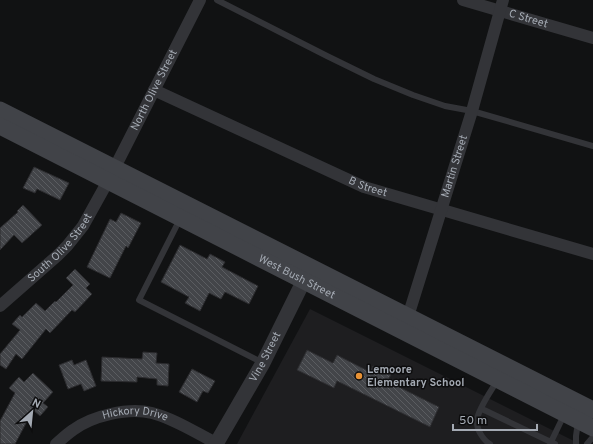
<svg xmlns="http://www.w3.org/2000/svg" width="593" height="444" font-family="Overpass,sans-serif">
<style>
.built{fill:#1e1e20}
.building{fill:url(#building-back-hatch);stroke:#2c2c2f}
.lines{fill:none;stroke-linecap:round;stroke-linejoin:round}
.service{stroke:#333438;stroke-width:6}
.minor{stroke:#333438;stroke-width:12}
.tertiary{stroke:#333438;stroke-width:15}
.secondary{stroke:#414348;stroke-width:17}
.poi-dot{fill:#e89235;stroke:#0d0d0e;stroke-width:1.5}
.labels{text-anchor:middle;dominant-baseline:central;stroke-width:3;stroke-linejoin:round;paint-order:stroke}
.street-label{font-size:11px;fill:#a4aab3;stroke:#0d0d0e}
.poi-label{font-size:11px;font-weight:bold;fill:#a4aab3;stroke:#0d0d0e;text-anchor:start}
</style>
<defs>
<pattern id="building-back-hatch" width="6" height="6" patternUnits="userSpaceOnUse"><rect width="6" height="6" fill="#434549"/><path d="M-1 5l2 2M0 0l6 6M5-1l2 2" fill="none" stroke="#5b5d61"/></pattern>
</defs>
<rect width="100%" height="100%" fill="#111213"/>
<!-- built -->
<path class="built" d="M310 309 580 444H237Z"/>
<!-- building -->
<path class="building" d="M34 167 69 183 60 200 37 189 35 193 23 188Z
M23 205 42 225 22 243 14 235 0 250V228L18 212 17 211Z
M121 213 141 223 128 248 126 246 110 278 87 267 110 219 116 222Z
M180 245 207 259 210 254 225 262 222 267 258 286 249 304 225 292 221 299 209 293 200 311 185 303 189 297 161 282Z
M75 269 90 284 86 288 92 294 75 312 72 310 50 333 46 329 22 359 16 354 6 369 0 365V354L20 330 12 324 20 315 22 317 36 303 45 311 55 301 56 302 73 285 66 278Z
M307 350 333 363 337 355 370 372 373 366 391 375 389 378 398 383 397 386 439 407 430 427 337 381 334 388 297 370Z
M143 352 157 353 156 363 169 364 168 386 157 385V379L137 377V382L101 381 102 357 142 359Z
M72 360 74 365 86 360 96 386 84 391 81 384 68 389 59 365Z
M192 369 215 381 208 393 203 391 197 402 179 392Z
M33 373 53 392 43 403 48 407 40 416 33 410 15 444H0V421L15 393 9 388 19 377 24 382Z"/>
<g class="lines">
<!-- service -->
<path class="service" d="M217 0 327 56 374 79 413 95 445 106 472 111 593 146
M180 219 139 300 263 363
M482 409 555 444
M490 444C483 440 476 429 477 420 478 409 491 391 497 381
M550 444 564 415
M576 444V436L578 422
M587 444 593 437"/>
<!-- minor -->
<g class="minor">
<path id="s1" d="M463 0 593 38"/>
<path id="s2" d="M154 90 364 187 593 254"/>
<path id="s3" d="M0 306 57 256 67 246 83 226 108 181 200 0"/>
<path id="s4" d="M406 323 472 111 503 0"/>
<path id="s5" d="M56 444C62 439 67 434 73 430 92 416 128 407 152 413 175 419 196 433 216 443"/>
</g>
<!-- tertiary -->
<path class="tertiary" id="s6" d="M216 444 263 363 309 270"/>
<!-- secondary -->
<g class="secondary">
<path d="M0 110 593 410"/>
<path id="s7" d="M0 126 593 428"/>
</g>
</g>
<!-- markers -->
<circle class="poi-dot" cx="359" cy="376" r="4"/>
<g class="labels">
<!-- street labels -->
<g class="street-label">
<text stroke="none"><textPath href="#s1" startOffset="68">C Street</textPath></text>
<text stroke="none"><textPath href="#s3" startOffset="269">North Olive Street</textPath></text>
<text stroke="none"><textPath href="#s4" startOffset="164">Martin Street</textPath></text>
<text stroke="none"><textPath href="#s2" startOffset="235">B Street</textPath></text>
<text stroke="none"><textPath href="#s3" startOffset="84">South Olive Street</textPath></text>
<text stroke="none"><textPath href="#s7" startOffset="333">West Bush Street</textPath></text>
<text stroke="none"><textPath href="#s6" startOffset="100">Vine Street</textPath></text>
<text stroke="none"><textPath href="#s5" startOffset="88">Hickory Drive</textPath></text>
</g>
<!-- poi labels -->
<g class="poi-label">
<text x="367" y="370">Lemoore<tspan x="367" dy="13">Elementary School</tspan></text>
</g>
</g>
<!-- north arrow -->
<g transform="translate(32 412) rotate(27)" stroke="#0d0d0e" stroke-width="3" paint-order="stroke">
<path d="M0-3L7 15L0 10L-7 15Z" fill="#a4aab3"/>
<text y="-6" font-size="11" font-weight="bold" text-anchor="middle" fill="#a4aab3">N</text>
</g>
<!-- scale -->
<path d="M453 424v6h84v-6" fill="none" stroke="#a4aab3" stroke-width="2"/>
<text x="459" y="424" font-size="12" fill="#a4aab3" stroke="#0d0d0e" stroke-width="3" paint-order="stroke">50 m</text>
</svg>
